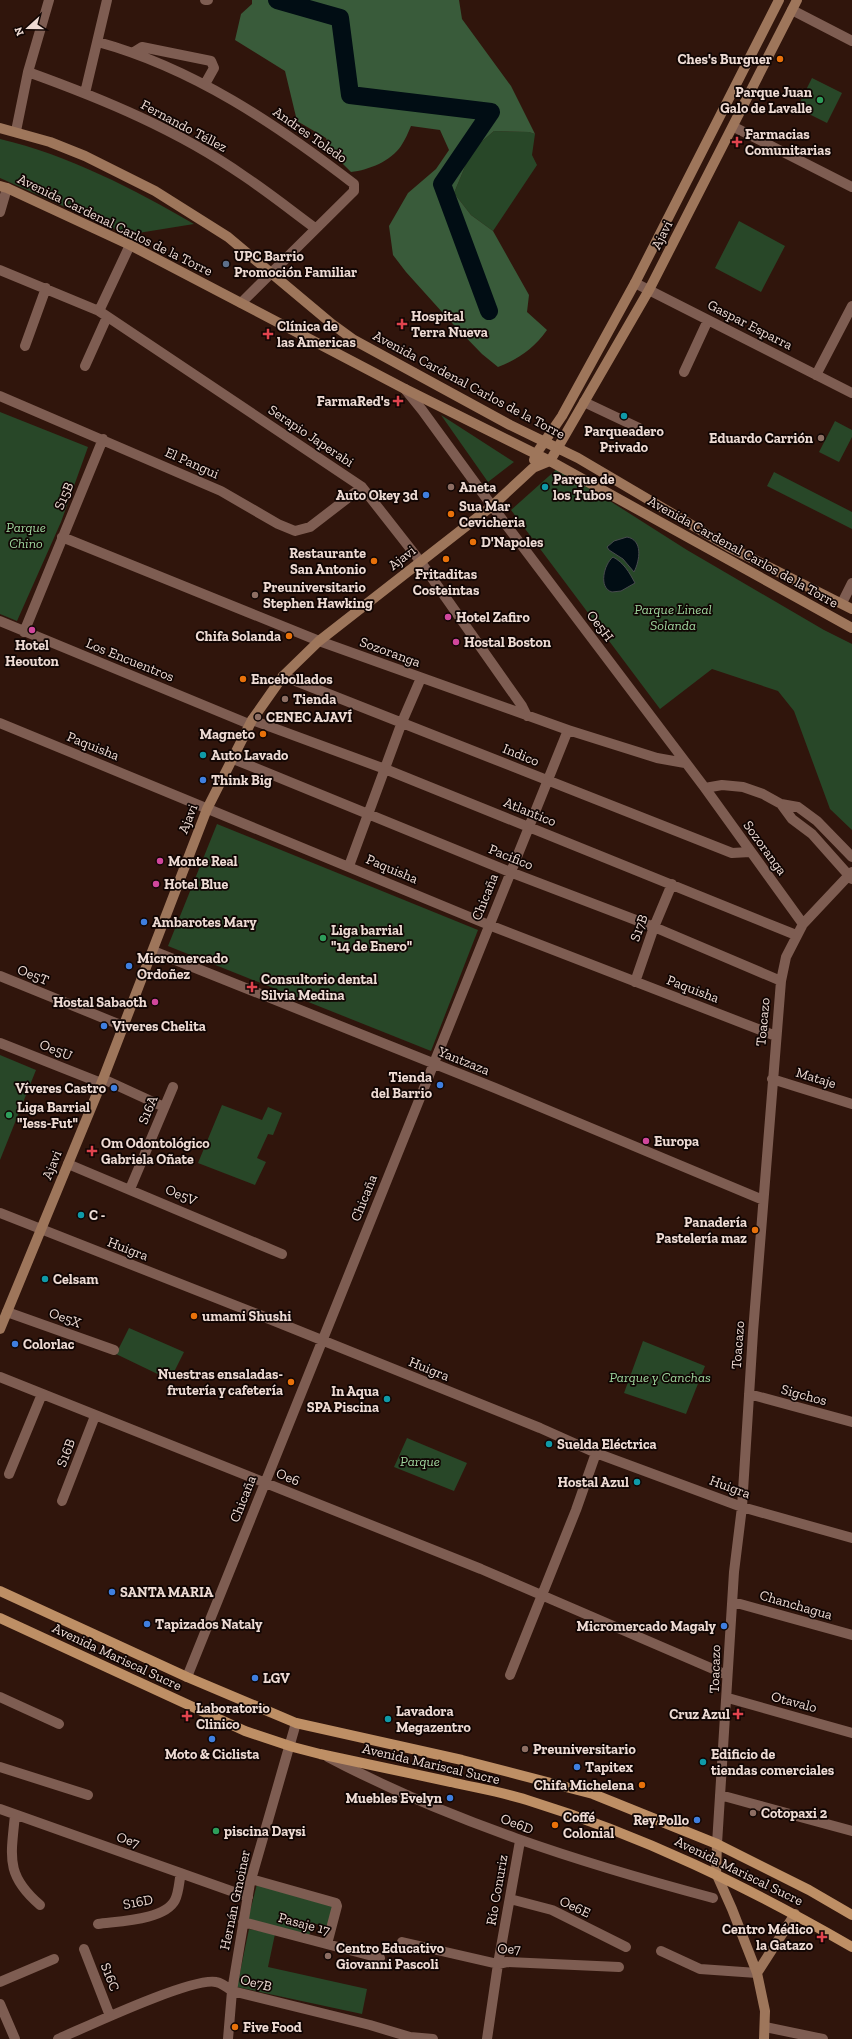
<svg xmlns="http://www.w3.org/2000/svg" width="852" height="2039" font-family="'Zilla Slab',serif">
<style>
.green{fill:#284728}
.forest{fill:#395b3a}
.water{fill:#010d14;stroke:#484b4e}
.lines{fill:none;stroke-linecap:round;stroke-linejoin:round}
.river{stroke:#010d14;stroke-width:18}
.street{stroke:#7e5d52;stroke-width:10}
.secondary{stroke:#9e765b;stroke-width:10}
.primary{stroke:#be8f65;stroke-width:10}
.food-dot{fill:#e8710a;stroke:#100503;stroke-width:1.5}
.leisure-dot{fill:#2e9e5b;stroke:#100503;stroke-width:1.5}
.health-dot{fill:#e0444e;stroke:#100503;stroke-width:1.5}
.service-dot{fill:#5c6f8a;stroke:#100503;stroke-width:1.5}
.culture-dot{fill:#0f9aa8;stroke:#100503;stroke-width:1.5}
.education-dot{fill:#8d6e63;stroke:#100503;stroke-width:1.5}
.shop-dot{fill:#3f7fe0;stroke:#100503;stroke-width:1.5}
.hotel-dot{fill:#d1479c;stroke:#100503;stroke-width:1.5}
.labels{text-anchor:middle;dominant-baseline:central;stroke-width:3.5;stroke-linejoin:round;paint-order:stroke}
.poi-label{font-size:14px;font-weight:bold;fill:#eedbd4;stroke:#100503;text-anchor:start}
.street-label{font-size:14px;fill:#eedbd4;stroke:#100503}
.park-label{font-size:14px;font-style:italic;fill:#9ed59d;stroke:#100503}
</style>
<rect width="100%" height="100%" fill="#30150c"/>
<!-- green -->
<path class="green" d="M812 78 842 93 827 123 797 108Z
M494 131 529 132 535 134 532 155 537 165 493 231 471 215 454 193 472 150Z
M0 139C68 155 134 189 194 224L132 234 117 230 0 178Z
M739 221 785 246 761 292 715 268Z
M0 412 88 447 61 522 17 621 0 614Z
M441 415 514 462 488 482Z
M835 421 852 430V437L839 462 819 452Z
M558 468 687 550 824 630 852 644V830L830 809 794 711 778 691 712 669 660 709 511 510Z
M774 472 852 512V529L767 486Z
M217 824 478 930 431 1051 168 946Z
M0 1055 36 1070 0 1160Z
M222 1105 262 1120 268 1107 282 1113 273 1135 268 1134 257 1158 266 1162 255 1185 198 1163Z
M129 1328 184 1352 170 1380 116 1354Z
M643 1341 705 1366 686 1414 624 1393Z
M407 1438 467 1463 454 1491 394 1467Z
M257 1884 336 1905 330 1928 313 1923 309 1936 248 1919Z
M249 1929 275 1934 268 1967 367 1989 362 2014 237 1987Z"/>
<!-- forest -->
<path class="forest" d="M252 0H459L462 19 511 86 535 134 529 132 494 131 472 150 454 193 471 215 493 231 529 295 527 312 547 330C534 348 519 359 498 367L482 354 451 322 406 272 393 255 389 226 408 193 436 169 449 150 440 130 411 126C408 133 405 140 401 146 391 161 369 170 351 172L331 152 326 138 297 121 285 71 235 40 241 14 252 4Z"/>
<!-- water -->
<path class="water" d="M627 537C643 540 640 560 634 572L623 559 609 550 607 547 614 541Z
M613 557C624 563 629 572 635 583L621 591 612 592C598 588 604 564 613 557Z"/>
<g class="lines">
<!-- river -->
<path class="river" d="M277 0 340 18 350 95 491 112 442 184 489 311"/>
<!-- street -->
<path class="street" d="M205 0H208
M792 10 852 41
M98 42C193 68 276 124 354 184V191L241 303
M134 52 142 47 211 61 214 68 205 84
M28 72C103 99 178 130 244 176 268 192 292 211 315 228
M85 93 107 0
M734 127 852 187
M16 131 28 72 49 0
M0 212 7 188
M0 270 99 311 362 487 420 561 522 706 527 716
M635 283 852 393
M99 311 130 245
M25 346 46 288
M85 366 107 317
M684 372 708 320
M816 375 852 306
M405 389 422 410 492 506 705 788 803 924
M0 396 221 491 278 524 295 531 310 527 362 487
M584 402 639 428
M62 537 319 641 568 730 657 758 685 763
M842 603 852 583
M0 621 249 724
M24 632 103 439
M283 676 732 853 750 852
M252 720 385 769 796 935
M0 723 489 925 776 1036
M231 758 510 872 654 927 781 981
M705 788 722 785 743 787 763 794 781 804 798 807 817 821 852 857
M781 804 792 819 812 834 852 879
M349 866 402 722 421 678
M153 951 495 1088 763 1200
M0 976 123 1026
M635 982 654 927 672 884
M0 1043 101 1083
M103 1079 164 1107
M772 1079 852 1104
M68 1164 282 1254
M130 1189 173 1087
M0 1213 257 1314 540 1428 596 1453 742 1507 852 1538
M7 1312 114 1350
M0 1377 481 1569 727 1675
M749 1394 852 1422
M9 1474 42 1394
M62 1501 95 1416
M733 1602 852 1635
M510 1675 576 1510 596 1453
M187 1677 568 730
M0 1697 59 1724
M728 1698 852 1733
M328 1757C449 1821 581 1863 713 1898
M0 1767 88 1795
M720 1795 852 1831
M0 1809 248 1897
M15 1815C11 1857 5 1875 40 1905
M717 1844 734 1572 742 1507 753 1332 781 981 786 957 803 924 852 872
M251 1879 336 1903 337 1906 327 1944
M510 1899 552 1910 626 1947
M243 1922 380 1958
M98 1924C119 1921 165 1920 175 1900 179 1892 179 1881 181 1873
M402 1942 498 1964 507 1962 619 1967
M84 1949 110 2016
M661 1951 700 1969 757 1973
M0 1982 54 1959
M0 2004 15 2039
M765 2027 823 2039
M58 2039C86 2027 192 1977 216 1982 222 1983 227 1987 232 1991L370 2025 410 2037 433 2039
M228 2039 232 1991 250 1883 296 1723
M487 2039 498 1964 520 1841"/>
<!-- secondary -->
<path class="secondary" d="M0 128 50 142 85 156 155 191 228 237 332 324 354 340 510 425 578 458 729 547 852 609
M0 186 7 188 130 245 405 389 550 461 852 628
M534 460 536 454 562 416 635 283 779 0
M0 1329 103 1079 207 809 252 720 283 676 319 641 492 506 533 468 550 461 649 290 797 0
M717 1844 716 1873 732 1909 757 1973 765 2011 764 2039
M757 1973 795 1914"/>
<!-- primary -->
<path class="primary" d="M0 1591 187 1677 296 1723 462 1760 593 1794 717 1844 809 1890 852 1915
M0 1618 245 1731 293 1747 320 1754C364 1763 407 1773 451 1782 476 1788 502 1792 527 1800 644 1836 746 1886 852 1947"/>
</g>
<!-- markers -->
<g class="food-dot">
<circle cx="780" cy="59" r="4"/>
<circle cx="451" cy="514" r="4"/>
<circle cx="473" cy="542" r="4"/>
<circle cx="446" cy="559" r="4"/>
<circle cx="374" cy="561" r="4"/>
<circle cx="289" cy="636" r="4"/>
<circle cx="243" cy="679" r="4"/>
<circle cx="263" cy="734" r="4"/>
<circle cx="755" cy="1230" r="4"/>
<circle cx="194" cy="1316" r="4"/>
<circle cx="291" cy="1382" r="4"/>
<circle cx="642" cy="1785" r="4"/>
<circle cx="555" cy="1825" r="4"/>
<circle cx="235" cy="2027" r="4"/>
</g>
<g class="leisure-dot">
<circle cx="820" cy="100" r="4"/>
<circle cx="323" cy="938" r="4"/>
<circle cx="9" cy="1115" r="4"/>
<circle cx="216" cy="1831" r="4"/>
</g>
<g class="health-dot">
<path d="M735 136h4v4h4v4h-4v4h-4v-4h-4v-4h4z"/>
<path d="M400 318h4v4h4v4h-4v4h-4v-4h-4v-4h4z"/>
<path d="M266 328h4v4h4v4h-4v4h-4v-4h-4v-4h4z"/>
<path d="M396 395h4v4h4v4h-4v4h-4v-4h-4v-4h4z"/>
<path d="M250 981h4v4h4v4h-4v4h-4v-4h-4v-4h4z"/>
<path d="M90 1145h4v4h4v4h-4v4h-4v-4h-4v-4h4z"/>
<path d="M736 1708h4v4h4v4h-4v4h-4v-4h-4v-4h4z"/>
<path d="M185 1710h4v4h4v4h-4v4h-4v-4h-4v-4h4z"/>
<path d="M820 1931h4v4h4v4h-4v4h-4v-4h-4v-4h4z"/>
</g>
<circle class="service-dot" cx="226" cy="264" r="4"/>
<g class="culture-dot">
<circle cx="624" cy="416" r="4"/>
<circle cx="545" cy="487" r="4"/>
<circle cx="203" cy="755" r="4"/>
<circle cx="81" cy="1215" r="4"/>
<circle cx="45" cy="1279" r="4"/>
<circle cx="387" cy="1399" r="4"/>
<circle cx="549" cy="1444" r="4"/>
<circle cx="637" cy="1482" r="4"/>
<circle cx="388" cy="1719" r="4"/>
<circle cx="703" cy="1762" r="4"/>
</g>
<g class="education-dot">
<circle cx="821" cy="438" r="4"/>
<circle cx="451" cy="487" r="4"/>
<circle cx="255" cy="595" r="4"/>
<circle cx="285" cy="699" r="4"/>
<circle cx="258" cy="717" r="4"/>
<circle cx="525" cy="1749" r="4"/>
<circle cx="753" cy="1813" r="4"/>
<circle cx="328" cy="1956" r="4"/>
</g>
<g class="shop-dot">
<circle cx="426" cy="495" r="4"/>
<circle cx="203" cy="780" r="4"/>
<circle cx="144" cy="922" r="4"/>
<circle cx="129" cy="966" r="4"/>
<circle cx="104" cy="1026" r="4"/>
<circle cx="440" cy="1085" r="4"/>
<circle cx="114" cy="1088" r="4"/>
<circle cx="15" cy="1344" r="4"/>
<circle cx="112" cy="1592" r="4"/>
<circle cx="147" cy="1624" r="4"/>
<circle cx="724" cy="1626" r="4"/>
<circle cx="255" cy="1678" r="4"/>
<circle cx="212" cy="1739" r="4"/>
<circle cx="577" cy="1767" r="4"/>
<circle cx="450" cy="1798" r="4"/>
<circle cx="697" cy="1820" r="4"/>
</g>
<g class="hotel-dot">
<circle cx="448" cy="617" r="4"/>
<circle cx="32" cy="630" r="4"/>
<circle cx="456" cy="642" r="4"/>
<circle cx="160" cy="861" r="4"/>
<circle cx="156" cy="884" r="4"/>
<circle cx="155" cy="1002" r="4"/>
<circle cx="646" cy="1141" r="4"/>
</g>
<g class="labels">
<!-- poi labels -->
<g class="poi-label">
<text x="772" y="59" text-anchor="end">Ches's Burguer</text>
<text x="812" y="92" text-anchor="end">Parque Juan<tspan x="812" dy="16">Galo de Lavalle</tspan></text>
<text x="745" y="134">Farmacias<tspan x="745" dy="16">Comunitarias</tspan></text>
<text x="234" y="256">UPC Barrio<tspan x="234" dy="16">Promoción Familiar</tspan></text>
<text x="411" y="316">Hospital<tspan x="411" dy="16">Terra Nueva</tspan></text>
<text x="277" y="326">Clínica de<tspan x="277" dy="16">las Americas</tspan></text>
<text x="390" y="401" text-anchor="end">FarmaRed's</text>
<text x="624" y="431" text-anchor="middle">Parqueadero<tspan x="624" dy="16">Privado</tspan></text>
<text x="813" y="438" text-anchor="end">Eduardo Carrión</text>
<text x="553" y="479">Parque de<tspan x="553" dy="16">los Tubos</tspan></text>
<text x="459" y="487">Aneta</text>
<text x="418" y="495" text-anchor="end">Auto Okey 3d</text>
<text x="459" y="506">Sua Mar<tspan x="459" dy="16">Cevicheria</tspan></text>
<text x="481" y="542">D'Napoles</text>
<text x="366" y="553" text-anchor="end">Restaurante<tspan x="366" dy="16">San Antonio</tspan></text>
<text x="446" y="574" text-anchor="middle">Fritaditas<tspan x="446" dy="16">Costeintas</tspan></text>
<text x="263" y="587">Preuniversitario<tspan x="263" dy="16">Stephen Hawking</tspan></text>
<text x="456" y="617">Hotel Zafiro</text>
<text x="281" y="636" text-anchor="end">Chifa Solanda</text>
<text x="464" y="642">Hostal Boston</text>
<text x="32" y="645" text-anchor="middle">Hotel<tspan x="32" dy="16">Heouton</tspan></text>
<text x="251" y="679">Encebollados</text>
<text x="293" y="699">Tienda</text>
<text x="266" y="717">CENEC AJAVÍ</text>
<text x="255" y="734" text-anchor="end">Magneto</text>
<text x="211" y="755">Auto Lavado</text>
<text x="211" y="780">Think Big</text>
<text x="168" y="861">Monte Real</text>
<text x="164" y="884">Hotel Blue</text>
<text x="152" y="922">Ambarotes Mary</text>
<text x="331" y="930">Liga barrial<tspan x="331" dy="16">"14 de Enero"</tspan></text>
<text x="137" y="958">Micromercado<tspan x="137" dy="16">Ordoñez</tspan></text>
<text x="261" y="979">Consultorio dental<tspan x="261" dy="16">Silvia Medina</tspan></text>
<text x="147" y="1002" text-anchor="end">Hostal Sabaoth</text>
<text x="112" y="1026">Viveres Chelita</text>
<text x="432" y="1077" text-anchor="end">Tienda<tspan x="432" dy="16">del Barrio</tspan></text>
<text x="106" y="1088" text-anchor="end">Víveres Castro</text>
<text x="17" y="1107">Liga Barrial<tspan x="17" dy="16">"Iess-Fut"</tspan></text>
<text x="654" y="1141">Europa</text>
<text x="101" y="1143">Om Odontológico<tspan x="101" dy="16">Gabriela Oñate</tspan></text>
<text x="89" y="1215">C -</text>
<text x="747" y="1222" text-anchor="end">Panadería<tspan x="747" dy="16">Pastelería maz</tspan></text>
<text x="53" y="1279">Celsam</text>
<text x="202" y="1316">umami Shushi</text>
<text x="23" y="1344">Colorlac</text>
<text x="283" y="1374" text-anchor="end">Nuestras ensaladas-<tspan x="283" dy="16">frutería y cafetería</tspan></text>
<text x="379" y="1391" text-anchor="end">In Aqua<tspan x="379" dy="16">SPA Piscina</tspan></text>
<text x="557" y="1444">Suelda Eléctrica</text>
<text x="629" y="1482" text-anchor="end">Hostal Azul</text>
<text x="120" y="1592">SANTA MARIA</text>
<text x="155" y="1624">Tapizados Nataly</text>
<text x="716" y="1626" text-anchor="end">Micromercado Magaly</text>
<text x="263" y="1678">LGV</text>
<text x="196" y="1708">Laboratorio<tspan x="196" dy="16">Clinico</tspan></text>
<text x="396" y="1711">Lavadora<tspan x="396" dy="16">Megazentro</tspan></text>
<text x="730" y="1714" text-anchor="end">Cruz Azul</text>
<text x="533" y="1749">Preuniversitario</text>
<text x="212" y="1754" text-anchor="middle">Moto &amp; Ciclista</text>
<text x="711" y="1754">Edificio de<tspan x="711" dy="16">tiendas comerciales</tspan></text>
<text x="585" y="1767">Tapitex</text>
<text x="634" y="1785" text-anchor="end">Chifa Michelena</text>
<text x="442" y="1798" text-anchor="end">Muebles Evelyn</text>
<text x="761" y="1813">Cotopaxi 2</text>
<text x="563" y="1817">Coffé<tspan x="563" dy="16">Colonial</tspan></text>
<text x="689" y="1820" text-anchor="end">Rey Pollo</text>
<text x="224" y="1831">piscina Daysi</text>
<text x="813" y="1929" text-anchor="end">Centro Médico<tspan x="813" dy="16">la Gatazo</tspan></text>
<text x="336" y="1948">Centro Educativo<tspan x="336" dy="16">Giovanni Pascoli</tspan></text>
<text x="243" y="2027">Five Food</text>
</g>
<!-- street labels -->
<g class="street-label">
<text transform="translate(184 126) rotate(28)">Fernando Téllez</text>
<text transform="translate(310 135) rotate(35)">Andres Toledo</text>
<text transform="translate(115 225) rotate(26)">Avenida Cardenal Carlos de la Torre</text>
<text transform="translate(662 235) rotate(-63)">Ajavi</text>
<text transform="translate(750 325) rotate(27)">Gaspar Esparra</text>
<text transform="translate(469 385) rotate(28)">Avenida Cardenal Carlos de la Torre</text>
<text transform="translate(311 436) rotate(34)">Serapio Japerabi</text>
<text transform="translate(192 463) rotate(24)">El Pangui</text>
<text transform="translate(64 496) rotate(-67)">S15B</text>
<text transform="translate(743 552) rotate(29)">Avenida Cardenal Carlos de la Torre</text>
<text transform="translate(402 558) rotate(-38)">Ajavi</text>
<text transform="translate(600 626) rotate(53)">Oe5H</text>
<text transform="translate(390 652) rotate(20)">Sozoranga</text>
<text transform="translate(130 660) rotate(22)">Los Encuentros</text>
<text transform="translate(93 746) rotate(22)">Paquisha</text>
<text transform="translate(521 755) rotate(22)">Indico</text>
<text transform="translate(530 812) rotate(22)">Atlantico</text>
<text transform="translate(188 819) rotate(-69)">Ajavi</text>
<text transform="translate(765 848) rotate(54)">Sozoranga</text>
<text transform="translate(511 857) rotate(22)">Pacifico</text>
<text transform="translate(392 869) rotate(23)">Paquisha</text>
<text transform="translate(485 897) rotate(-68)">Chicaña</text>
<text transform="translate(639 928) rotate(-70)">S17B</text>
<text transform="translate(33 975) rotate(22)">Oe5T</text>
<text transform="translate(693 989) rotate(21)">Paquisha</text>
<text transform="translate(763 1022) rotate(-85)">Toacazo</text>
<text transform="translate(56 1050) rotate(22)">Oe5U</text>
<text transform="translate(464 1061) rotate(22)">Yantzaza</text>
<text transform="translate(816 1078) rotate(17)">Mataje</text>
<text transform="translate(148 1110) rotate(-67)">S16A</text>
<text transform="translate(52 1165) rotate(-68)">Ajavi</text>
<text transform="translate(181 1195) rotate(23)">Oe5V</text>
<text transform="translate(364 1198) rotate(-68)">Chicaña</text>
<text transform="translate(128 1249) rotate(21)">Huigra</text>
<text transform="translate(65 1318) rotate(20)">Oe5X</text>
<text transform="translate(738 1345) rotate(-86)">Toacazo</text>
<text transform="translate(429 1369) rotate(22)">Huigra</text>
<text transform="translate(804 1395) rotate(15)">Sigchos</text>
<text transform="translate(66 1453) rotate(-69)">S16B</text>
<text transform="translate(288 1477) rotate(23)">Oe6</text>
<text transform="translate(730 1487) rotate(20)">Huigra</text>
<text transform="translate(243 1499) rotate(-68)">Chicaña</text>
<text transform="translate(796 1605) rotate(16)">Chanchagua</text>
<text transform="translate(117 1657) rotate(25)">Avenida Mariscal Sucre</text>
<text transform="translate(715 1669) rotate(-88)">Toacazo</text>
<text transform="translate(794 1702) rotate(15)">Otavalo</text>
<text transform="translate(431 1764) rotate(13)">Avenida Mariscal Sucre</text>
<text transform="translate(517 1824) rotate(21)">Oe6D</text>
<text transform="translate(128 1840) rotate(19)">Oe7</text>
<text transform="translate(739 1871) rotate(26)">Avenida Mariscal Sucre</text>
<text transform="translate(497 1890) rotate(-80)">Río Conuriz</text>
<text transform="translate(235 1900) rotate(-78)">Hernán Gmoiner</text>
<text transform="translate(138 1902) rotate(-11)">S16D</text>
<text transform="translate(575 1907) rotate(25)">Oe6E</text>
<text transform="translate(304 1924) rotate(15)">Pasaje 17</text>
<text transform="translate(509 1949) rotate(1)">Oe7</text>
<text transform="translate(110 1977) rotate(69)">S16C</text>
<text transform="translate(256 1983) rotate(14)">Oe7B</text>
</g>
<!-- park labels -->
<g class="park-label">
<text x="26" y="527">Parque<tspan x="26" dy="16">Chino</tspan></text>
<text x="673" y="609">Parque Lineal<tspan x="673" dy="16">Solanda</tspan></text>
<text x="660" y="1377">Parque y Canchas</text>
<text x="420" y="1461">Parque</text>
</g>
</g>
<!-- north arrow -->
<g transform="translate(28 28) rotate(249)" stroke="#100503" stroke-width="3" paint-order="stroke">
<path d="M0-3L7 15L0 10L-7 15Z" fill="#eedbd4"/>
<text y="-6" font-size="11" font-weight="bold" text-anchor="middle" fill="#eedbd4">N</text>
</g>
</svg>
